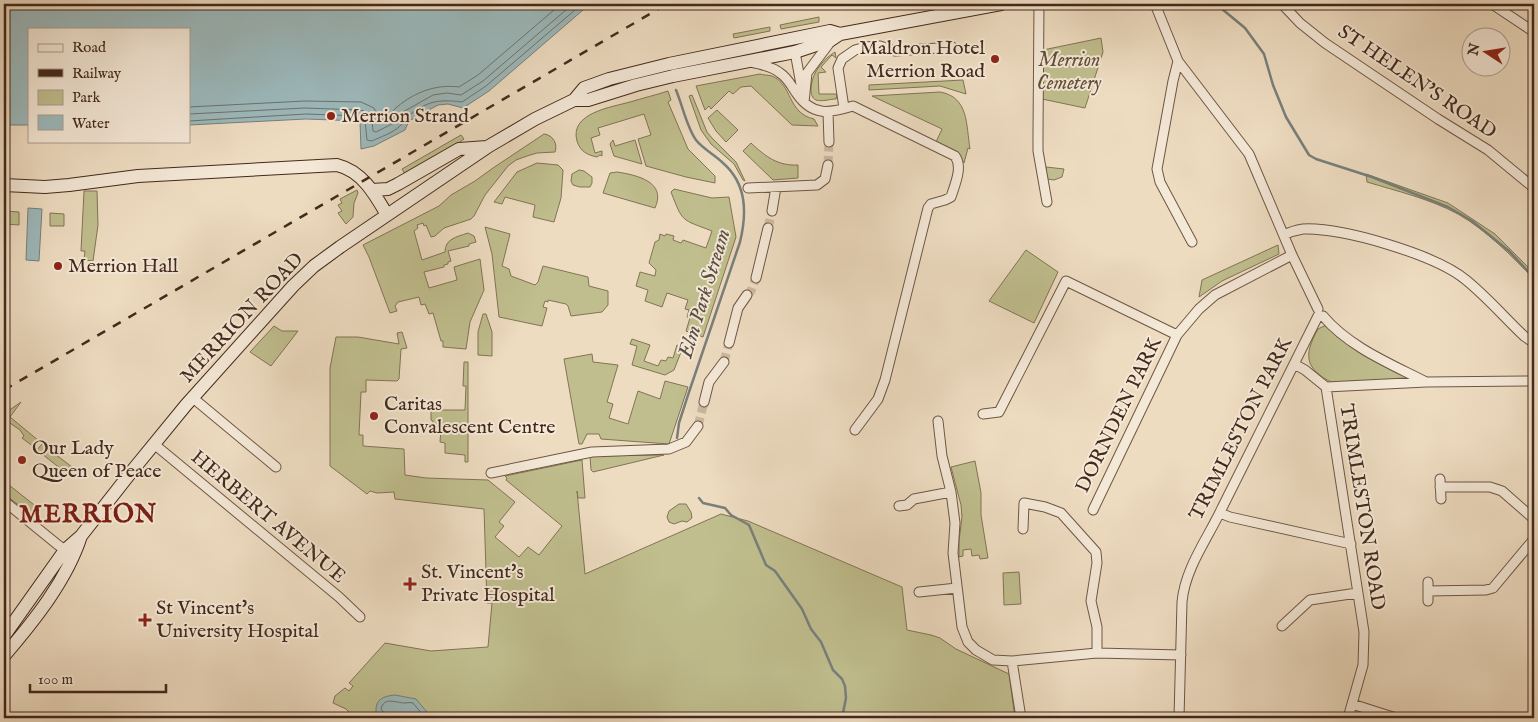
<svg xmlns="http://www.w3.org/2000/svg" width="1538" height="722" font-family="'IM FELL English',serif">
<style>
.green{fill:#c0be8e;stroke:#827455}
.water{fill:#9cb9bc;stroke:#787f7c}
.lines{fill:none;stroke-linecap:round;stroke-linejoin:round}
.shore{stroke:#70716c;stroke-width:1}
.stream{stroke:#787f7c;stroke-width:2.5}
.street-tunnel{stroke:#ccb8a0;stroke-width:9;stroke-dasharray:9 4.5;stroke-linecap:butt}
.street-casing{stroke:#6e5645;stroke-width:11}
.secondary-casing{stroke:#43291c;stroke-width:14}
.street{stroke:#f4e8d7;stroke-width:9}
.secondary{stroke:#f4e8d7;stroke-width:12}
.rail{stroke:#43291c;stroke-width:2.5;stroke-dasharray:9 9;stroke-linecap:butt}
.poi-dot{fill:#8f2418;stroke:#f4e8d7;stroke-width:2}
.labels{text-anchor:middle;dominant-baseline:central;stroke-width:4;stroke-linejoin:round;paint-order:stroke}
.poi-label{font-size:20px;fill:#43291c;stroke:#f4e8d7;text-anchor:start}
.park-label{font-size:20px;font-style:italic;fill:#624e38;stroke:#f4e8d7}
.street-label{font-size:20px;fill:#43291c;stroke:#f4e8d7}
.water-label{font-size:21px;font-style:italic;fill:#594d44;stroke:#f4e8d7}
.district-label{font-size:25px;font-weight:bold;letter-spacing:1px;fill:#7a1f14;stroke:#f4e8d7}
</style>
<rect width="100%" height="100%" fill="#eedcc1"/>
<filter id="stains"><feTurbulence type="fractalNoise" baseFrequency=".004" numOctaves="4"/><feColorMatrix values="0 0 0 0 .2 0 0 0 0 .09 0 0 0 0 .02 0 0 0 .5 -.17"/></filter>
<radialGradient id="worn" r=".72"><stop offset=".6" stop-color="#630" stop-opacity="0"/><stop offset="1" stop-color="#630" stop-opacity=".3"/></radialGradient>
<!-- green -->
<path class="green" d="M819 17V22L781 29 780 25Z
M770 27V31L734 38 733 34Z
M1101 38 1103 52 1085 108 1042 99 1043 50Z
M835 52 836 58 832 55 821 67 826 72 818 73 819 94H836L837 96 836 99C830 99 822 102 816 100 812 98 811 94 811 90 811 74 822 60 835 52Z
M760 74C763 75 768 75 772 76 793 85 787 113 814 119L818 126 792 125 751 86 741 87 733 94 729 91 711 109 709 106 705 110 696 86Z
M963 80 966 94 940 86 869 90V85Z
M668 91 671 100 668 102 688 149 715 176V183L686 177 646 166 638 139 651 135 644 114 598 128 600 135 591 138 595 153 602 151V156L600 155 597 157C587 155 580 151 577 141 569 113 612 107 630 102 643 98 656 95 668 91Z
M940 92C969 97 966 125 970 149L968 148 964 163 956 152 936 142 942 129 872 96Z
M692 95 707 132 712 138 736 162 745 181 743 180 734 164 711 144 701 130 689 96Z
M717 110 738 130 726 142 716 131 708 118Z
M544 134C553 135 558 144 555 152L537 153 527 156 516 160 508 166 485 195 474 216 471 219 444 228 435 236 431 237 426 225 424 226 423 223 417 225 418 228 414 231 422 260 445 252C445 239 456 237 468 233L474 236 476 242 469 244V246L448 251 451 261 448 262V264L444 265V267L424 272 429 288 457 280 454 267 480 259 484 290 470 322 466 349 443 347V341H441L433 313 429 314 425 304 421 305 419 297 398 302 395 306 397 311 390 313 369 257 363 245 439 206 451 195 475 181 493 168Z
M461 135 464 139 460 142 405 174 402 169Z
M613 140 615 146 635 140 642 164 614 156 610 144Z
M751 143C766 157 778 166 798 165V178L773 180 743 151Z
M537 163 558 165 563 170 561 198 554 222 533 217 535 205 505 197 502 204 494 202 517 172Z
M1046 167 1064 169 1062 177 1054 180 1047 179Z
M579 170 584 171 592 177V183L590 187H580L573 185 571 181 572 174Z
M617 172C637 175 667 182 655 208L603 193 610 173Z
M1366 174 1448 203 1495 234 1534 273V279C1512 256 1486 230 1458 214 1430 199 1397 191 1367 182Z
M674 189 712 198 729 197 736 237 703 337 686 331 690 318 687 317 689 310 685 309 688 300 667 293 662 307 645 301 648 290 636 286 640 272 655 276 656 270 649 263 655 242 659 240 660 234 665 236 666 234 674 236 673 240 681 243 683 240 706 248 712 231C681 219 683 223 671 192Z
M357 190 358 193 354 203 353 217 346 224 338 213 342 211 338 205 342 203 340 199Z
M84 191H97L98 225 93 261 84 260 85 251H81Z
M5 211 19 212V225L5 224Z
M50 213 64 214V226H50Z
M485 227 510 234 502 266 509 269 511 276 535 285 538 282 543 266 588 277 589 286 608 291V305L602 312 571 316 568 306 566 304 548 300V302L545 301 543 307 547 308 542 326 499 317 492 254Z
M1278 245 1279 254 1222 281 1199 297 1202 280Z
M1026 250 1058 272 1034 323 989 301Z
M483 314H486L492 332V356L478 355V332Z
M274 326 282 331H298L271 366 250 352Z
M1324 326 1330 327 1415 380 1333 383C1305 369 1303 356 1318 329Z
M402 332 407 348 401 349 399 379 397 381 366 380V392H361L359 435H363V446L404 449 405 475 426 478 488 480 515 502 499 522 504 526 495 537 519 557 528 547 539 555 562 526 506 480 507 478 505 476 582 460 585 498H578L577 491 585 574 721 514 748 521 902 587 907 630 931 635 940 638 956 649 1009 674 1015 718H355L346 709 333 703 335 696 345 688 349 691 353 686 349 683 385 643 431 651 488 647 492 603H487L484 509 395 499 394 492 377 493 370 491 367 494 330 466V368L336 337H358L399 344 397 333Z
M632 339 650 345 644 361 658 366 661 360 666 361 668 357 673 358 677 345 683 347 674 370 665 375 632 365 637 346 630 344Z
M592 354 593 362 618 365 607 402 613 404 609 418 628 424 638 391 660 399 665 381 688 387 669 444 601 439 599 434H587L582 444H579L564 359Z
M464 362H468V462H465V455L445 453V443L440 442 441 429H433V421L431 420V410H465L466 386H463Z
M21 402 10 417 39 441 34 447 22 438 24 436 20 430 4 419V411L11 409Z
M42 444 72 467 66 473 37 450Z
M664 455 593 472 591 470 590 456Z
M975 461 981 493V515L988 558 980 559 979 555 972 556 971 549 963 550V556L959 557V541L962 517 961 505 951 467Z
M4 481 38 508 32 515 4 494Z
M679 504H686L691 512 692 518 687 522 682 521 674 524 669 522 667 517 669 511Z
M1019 572 1021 604 1004 605 1003 573Z"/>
<!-- water -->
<path class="water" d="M4 4H590L489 91 463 108 448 104 438 105 409 121 405 130 374 146 361 149 360 121 306 119 189 125V29H29V125H4Z
M28 208 42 209 39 261 26 260Z
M395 695 416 699 427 712 428 718H382L376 712C375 699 384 696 395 695Z"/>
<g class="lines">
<!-- shore -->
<path class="shore" d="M189 107 305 101 361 102 374 108 379 119 382 120C389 117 391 112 397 107 415 92 436 84 459 87L478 75 561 4
M189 114 305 108 360 110C372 112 372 121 373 131L376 132 396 122 403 112 433 95 447 93 461 95 483 81 573 4
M189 121 306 114 360 116 365 120 367 140 372 141C380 137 393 133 400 126 403 124 403 119 407 117 427 101 438 99 462 102L486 86 582 4
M385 718V714L381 709C384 696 396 703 405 703 408 703 410 702 413 703L422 714 423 718"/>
<!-- stream -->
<path class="stream" d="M634 4 636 6
M1216 4 1245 28 1264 54 1273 85 1286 117 1309 155 1316 159 1372 177 1448 207 1472 221 1509 251 1534 278
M676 90C682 104 687 128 696 140 703 149 715 155 723 163 747 184 747 213 740 242L688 395 679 423 677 438
M699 498 703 503 725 508 731 515 749 525 766 565 775 571 802 609 811 629 821 642 833 670 842 679 845 686 846 698 842 718"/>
<!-- street-tunnel -->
<path class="street-tunnel" d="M828 165 829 142
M768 228 772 211
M747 295 751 291 756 278
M724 362 729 343
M698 426 704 402"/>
<defs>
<path id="street" d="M1039 4 1038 133V151L1047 202
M1155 4 1178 61 1249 154 1292 255 1318 309
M1282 4 1300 23 1325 43 1438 119 1488 150 1534 188
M1492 4 1534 32
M795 52 802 90
M1178 61 1173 81 1157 169 1160 182 1192 242
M751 62C761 65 772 66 780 73 788 78 792 87 797 94 813 117 830 113 853 106L955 156C963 167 955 184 951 197L945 200 931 204 928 208 885 380 878 399 855 430
M804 102 807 73 831 41
M844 108 838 68 842 59 855 50 865 47 880 46 895 51 952 47
M828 112 829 142
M748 188 817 185 825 179 828 165
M772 211 776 187
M1284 235C1290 232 1296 230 1303 229 1342 227 1436 255 1466 280 1487 297 1505 318 1524 336L1534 343
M756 278 768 228
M1323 316C1349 347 1391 364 1426 382
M729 343 738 308 747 295
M1294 364 1305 370 1326 387
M1326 387 1364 632 1363 665 1348 718
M1326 387 1426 382 1534 381
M193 398 276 467
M704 402 709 382 724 362
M983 414 999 412 1066 281 1177 335
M938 421 942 456 951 492 955 523 953 553 962 627 968 642 976 650 993 660 1012 661 1097 653 1181 655
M154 444 339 597 360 617
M491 473 592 452 669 449 686 442 698 426
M1440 479 1441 499
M1440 487H1490L1502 491 1534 519
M4 501 58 545 68 552
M899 506 907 505 914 499 951 492
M1093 510 1177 335 1199 309 1215 295 1292 255
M1220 513 1230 517 1351 544
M1023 529 1024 503 1045 507 1061 513 1096 552 1097 563 1091 601 1097 627V653
M1428 582V601
M1428 591 1486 590 1493 588 1534 539
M919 592 957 588
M1282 626 1310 600 1357 593
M1012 661 1021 718
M1352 704 1396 718
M1179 718 1182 602C1185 568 1208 538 1222 508 1254 444 1286 380 1318 316"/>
<path id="secondary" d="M574 100H588L636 85 673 76 795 52 831 40 840 34
M4 185 45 187 69 185 138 176 337 165C362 171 375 194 387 215
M372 190 388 189 398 184 459 149 487 147
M4 636 65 550 81 536 132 471 186 405 293 286 314 266 340 247 489 146 535 119 574 100 584 88 609 79 669 64 830 31 840 34 1001 4
M4 656C34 621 67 580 81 536"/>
</defs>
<!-- street casing -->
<use href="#street" class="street-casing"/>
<!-- secondary casing -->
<use href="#secondary" class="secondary-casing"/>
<!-- street -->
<use href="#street" class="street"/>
<!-- secondary -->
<use href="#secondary" class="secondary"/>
<!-- rail -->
<path class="rail" d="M4 390 667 4"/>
</g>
<!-- markers -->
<g class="poi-dot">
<circle cx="995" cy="59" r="5"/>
<circle cx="331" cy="116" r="5"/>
<circle cx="58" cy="266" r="5"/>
<circle cx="374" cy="416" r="5"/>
<circle cx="22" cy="460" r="5"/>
<path d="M407.5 576.5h5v5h5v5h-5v5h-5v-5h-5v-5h5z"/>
<path d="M142.5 612.5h5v5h5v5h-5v5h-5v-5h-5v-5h5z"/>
</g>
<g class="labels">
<!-- poi labels -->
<g class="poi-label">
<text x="985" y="48" text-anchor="end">Maldron Hotel<tspan x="985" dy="23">Merrion Road</tspan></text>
<text x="341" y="116">Merrion Strand</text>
<text x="68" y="266">Merrion Hall</text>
<text x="384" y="404">Caritas<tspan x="384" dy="23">Convalescent Centre</tspan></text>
<text x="32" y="448">Our Lady<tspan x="32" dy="23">Queen of Peace</tspan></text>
<text x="421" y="572">St. Vincent's<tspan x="421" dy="23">Private Hospital</tspan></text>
<text x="156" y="608">St Vincent's<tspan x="156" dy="23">University Hospital</tspan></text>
</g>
<!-- park labels -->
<g class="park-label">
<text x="1069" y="60">Merrion<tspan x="1069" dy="23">Cemetery</tspan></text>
</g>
<!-- street labels -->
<g class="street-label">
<text transform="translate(1417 82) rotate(34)">ST HELEN'S ROAD</text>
<text transform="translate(242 318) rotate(-47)">MERRION ROAD</text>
<text transform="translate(1119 415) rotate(-64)">DORNDEN PARK</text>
<text transform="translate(1241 429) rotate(-63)">TRIMLESTON PARK</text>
<text transform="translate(1362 507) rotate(81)">TRIMLESTON ROAD</text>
<text transform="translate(268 517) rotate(40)">HERBERT AVENUE</text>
</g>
<!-- water labels -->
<g class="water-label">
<text transform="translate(705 294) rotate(-73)">Elm Park Stream</text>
</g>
<!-- district labels -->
<g class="district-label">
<text x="88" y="515">MERRION</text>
</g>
</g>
<!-- margin -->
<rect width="1538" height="722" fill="none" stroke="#eedcc1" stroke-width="20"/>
<rect x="5" y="5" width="1528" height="712" fill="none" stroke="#43291c" stroke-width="2.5"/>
<rect x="10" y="10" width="1518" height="702" fill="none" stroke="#43291c"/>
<!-- legend -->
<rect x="28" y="28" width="162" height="115" fill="#f4e8d7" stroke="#ad9c8c"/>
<rect x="38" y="44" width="25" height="8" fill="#f4e8d7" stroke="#ad9c8c"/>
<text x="72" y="52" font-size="15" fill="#43291c">Road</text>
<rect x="38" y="69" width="25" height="8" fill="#43291c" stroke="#ad9c8c"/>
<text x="72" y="78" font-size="15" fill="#43291c">Railway</text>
<rect x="38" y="90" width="25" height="15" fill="#c0be8e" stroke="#ad9c8c"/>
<text x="72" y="102" font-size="15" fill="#43291c">Park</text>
<rect x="38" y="115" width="25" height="15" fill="#9cb9bc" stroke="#ad9c8c"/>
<text x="72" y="128" font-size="15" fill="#43291c">Water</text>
<!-- north arrow -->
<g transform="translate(1486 52) rotate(282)"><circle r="24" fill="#f4e8d7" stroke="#ad9c8c"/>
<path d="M0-4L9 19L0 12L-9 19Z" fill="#8f2418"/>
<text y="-8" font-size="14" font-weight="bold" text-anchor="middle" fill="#43291c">N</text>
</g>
<!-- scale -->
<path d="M30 684v8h136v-8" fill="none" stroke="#43291c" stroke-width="2.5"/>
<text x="38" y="684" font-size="15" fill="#43291c" stroke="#f4e8d7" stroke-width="4" paint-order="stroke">100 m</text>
<rect width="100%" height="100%" filter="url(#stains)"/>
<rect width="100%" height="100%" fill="url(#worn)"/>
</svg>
